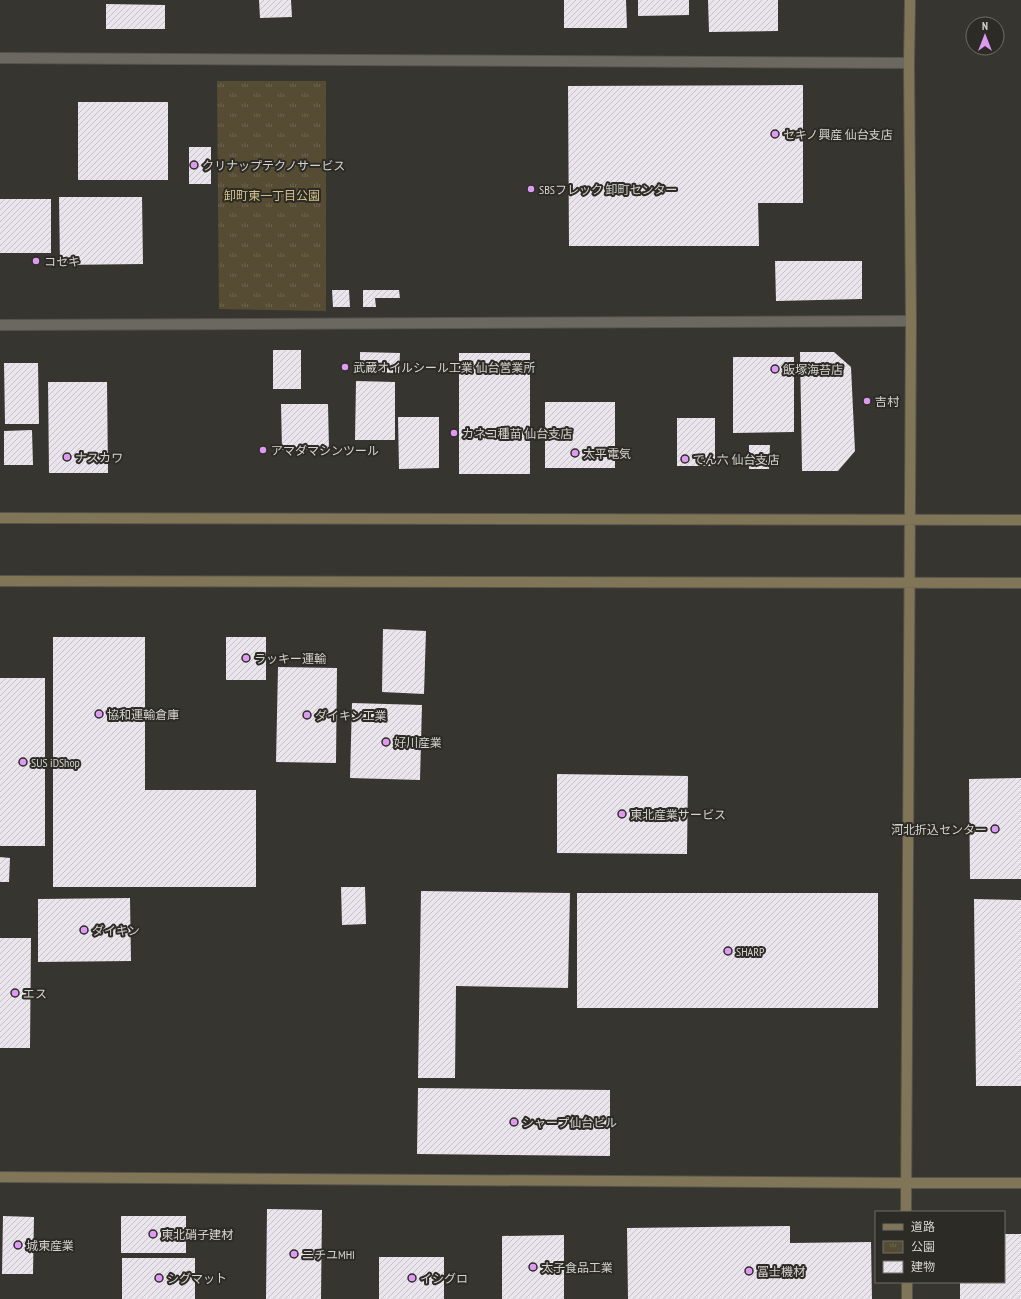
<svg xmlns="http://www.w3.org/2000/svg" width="1021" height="1299" font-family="'PT Sans Narrow','Noto Sans JP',sans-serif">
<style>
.park{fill:url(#park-tufts)}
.building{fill:url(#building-hatch)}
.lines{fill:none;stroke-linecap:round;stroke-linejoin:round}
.street-casing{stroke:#55534e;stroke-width:12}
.secondary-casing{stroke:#55534e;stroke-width:12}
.street{stroke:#6b6861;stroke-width:10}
.secondary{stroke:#807556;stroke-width:10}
.poi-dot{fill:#dd99f4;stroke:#2d2b25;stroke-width:1.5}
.labels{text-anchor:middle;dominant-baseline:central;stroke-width:4;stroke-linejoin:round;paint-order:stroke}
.poi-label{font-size:12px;fill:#d4d2ce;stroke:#2d2b25;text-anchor:start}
.park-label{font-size:12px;fill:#d5c189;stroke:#2d2b25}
</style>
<defs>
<pattern id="park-tufts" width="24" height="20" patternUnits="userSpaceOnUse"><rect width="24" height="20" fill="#554c33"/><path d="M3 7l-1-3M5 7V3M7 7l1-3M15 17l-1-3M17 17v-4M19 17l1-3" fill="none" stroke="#6d654f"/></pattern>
<pattern id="building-hatch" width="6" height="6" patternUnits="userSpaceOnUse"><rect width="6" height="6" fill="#eae4ec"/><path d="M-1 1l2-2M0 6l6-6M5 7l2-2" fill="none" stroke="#c8c3c9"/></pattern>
</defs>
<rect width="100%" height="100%" fill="#37352f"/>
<!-- park -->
<path class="park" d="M217 81H326V311L219 309Z"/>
<!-- building -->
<path class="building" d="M259 0H291L292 17 260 18Z
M564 0H626L627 28H564Z
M638 0H689V15L638 16Z
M708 0H778V31L709 32Z
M106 4 165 5V29H106Z
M803 85V203H758L759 246H569L568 86Z
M78 102H168V180H78Z
M189 147H211V184H189Z
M59 197H142L143 264 60 265Z
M0 199H51V253H0Z
M775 261H862V299L776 301Z
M332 290H349L350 307H333Z
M363 290H399L400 298H375L376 307H363Z
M273 350H301V389H273Z
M360 352 400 353 399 373 360 372Z
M800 352H834L851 367 855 451 838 471H802Z
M459 353H530V474H459Z
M733 357H794V432L733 433Z
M4 363H38L39 424H5Z
M356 381 395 382V440H355Z
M48 382H107L108 473H49Z
M545 402H615V468H545Z
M281 404H328L329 449 282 450Z
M398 417H439V468L399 469Z
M677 418H715V466H677Z
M32 430 33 465H4V431Z
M749 445H770L769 469H749Z
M383 629 426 631 424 694 382 692Z
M53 637H145V790H256V887H53Z
M226 637H266V680H226Z
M278 667 337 668 336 763 276 762Z
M0 678H45V846H0Z
M352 703 422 705 420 780 350 778Z
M557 774 688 776 687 854 557 853Z
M1021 778V879H970L969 779Z
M0 857 10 858 9 882H0Z
M341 887H365L366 924 342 925Z
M421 891 570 893 568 988 456 986 455 1078H418Z
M577 893H878V1008H577Z
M130 898 131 961 38 962V899Z
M974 899 1021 900V1086H976Z
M0 938H31L30 1048H0Z
M418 1088 610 1090V1156L417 1154Z
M267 1209 322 1210 321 1299H266Z
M3 1216 34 1217 33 1274H2Z
M121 1216H186V1253H121Z
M790 1226V1243L871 1242 872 1299H628L627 1228Z
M1004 1234H1021V1299H960V1282H1004Z
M564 1235V1299H502V1236Z
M379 1257H444V1299H379Z
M122 1258H195V1299H122Z"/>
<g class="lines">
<defs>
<path id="street" d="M0 58 909 63
M0 325 911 321"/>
<path id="secondary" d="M0 518 1021 520
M0 581 1021 583
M0 1177 906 1183H1021
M906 1212 911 321 909 63 910 0
M907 1282V1299"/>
</defs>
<!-- street casing -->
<use href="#street" class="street-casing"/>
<!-- secondary casing -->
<use href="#secondary" class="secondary-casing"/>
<!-- street -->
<use href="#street" class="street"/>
<!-- secondary -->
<use href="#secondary" class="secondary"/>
</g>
<!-- markers -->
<g class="poi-dot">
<circle cx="775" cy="134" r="4"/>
<circle cx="194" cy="165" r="4"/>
<circle cx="531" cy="189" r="4"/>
<circle cx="36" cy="261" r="4"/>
<circle cx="345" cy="367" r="4"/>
<circle cx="775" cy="369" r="4"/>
<circle cx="867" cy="401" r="4"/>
<circle cx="454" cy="433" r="4"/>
<circle cx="263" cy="450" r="4"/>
<circle cx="575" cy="453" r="4"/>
<circle cx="67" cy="457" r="4"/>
<circle cx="685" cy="459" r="4"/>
<circle cx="246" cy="658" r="4"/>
<circle cx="99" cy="714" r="4"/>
<circle cx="307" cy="715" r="4"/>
<circle cx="386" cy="742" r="4"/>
<circle cx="23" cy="762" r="4"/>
<circle cx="622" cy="814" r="4"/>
<circle cx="995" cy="829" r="4"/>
<circle cx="84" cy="930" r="4"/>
<circle cx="728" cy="951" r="4"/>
<circle cx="15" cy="993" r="4"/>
<circle cx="514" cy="1122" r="4"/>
<circle cx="153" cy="1234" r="4"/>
<circle cx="18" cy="1245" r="4"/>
<circle cx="294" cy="1254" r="4"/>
<circle cx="533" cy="1267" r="4"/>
<circle cx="749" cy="1271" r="4"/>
<circle cx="159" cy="1278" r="4"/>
<circle cx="412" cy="1278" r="4"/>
</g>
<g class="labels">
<!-- poi labels -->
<g class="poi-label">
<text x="783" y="134">セキノ興産 仙台支店</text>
<text x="202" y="165">クリナップテクノサービス</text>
<text x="539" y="189">SBSフレック 卸町センター</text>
<text x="44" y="261">コセキ</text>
<text x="353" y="367">武蔵オイルシール工業 仙台営業所</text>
<text x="783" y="369">飯塚海苔店</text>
<text x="875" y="401">吉村</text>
<text x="462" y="433">カネコ種苗 仙台支店</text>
<text x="271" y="450">アマダマシンツール</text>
<text x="583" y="453">太平電気</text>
<text x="75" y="457">ナスカワ</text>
<text x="693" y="459">でん六 仙台支店</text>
<text x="254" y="658">ラッキー運輸</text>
<text x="107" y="714">協和運輸倉庫</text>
<text x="315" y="715">ダイキン工業</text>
<text x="394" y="742">好川産業</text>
<text x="31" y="762">SUS iDShop</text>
<text x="630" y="814">東北産業サービス</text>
<text x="987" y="829" text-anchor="end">河北折込センター</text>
<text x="92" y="930">ダイキン</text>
<text x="736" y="951">SHARP</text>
<text x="23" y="993">エス</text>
<text x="522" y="1122">シャープ仙台ビル</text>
<text x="161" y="1234">東北硝子建材</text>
<text x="26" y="1245">城東産業</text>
<text x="302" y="1254">ニチユMHI</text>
<text x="541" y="1267">太子食品工業</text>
<text x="757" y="1271">冨士機材</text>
<text x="167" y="1278">シグマット</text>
<text x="420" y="1278">イシグロ</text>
</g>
<!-- park labels -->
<g class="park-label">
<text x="272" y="195">卸町東一丁目公園</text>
</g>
</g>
<!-- legend -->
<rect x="875" y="1211" width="130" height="72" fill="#2d2b25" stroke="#706e69"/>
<rect x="883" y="1224" width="20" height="6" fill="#807556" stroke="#706e69"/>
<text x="911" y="1231" font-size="12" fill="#d4d2ce">道路</text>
<rect x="883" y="1241" width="20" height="12" fill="url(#park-tufts)" stroke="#706e69"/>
<text x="911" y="1251" font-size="12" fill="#d4d2ce">公園</text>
<rect x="883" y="1261" width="20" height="12" fill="url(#building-hatch)" stroke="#706e69"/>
<text x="911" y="1271" font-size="12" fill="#d4d2ce">建物</text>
<!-- north arrow -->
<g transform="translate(985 36)"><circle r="19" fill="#2d2b25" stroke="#706e69"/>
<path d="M0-3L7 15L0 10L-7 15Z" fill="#dd99f4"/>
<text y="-6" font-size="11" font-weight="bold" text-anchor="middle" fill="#d4d2ce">N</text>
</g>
</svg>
